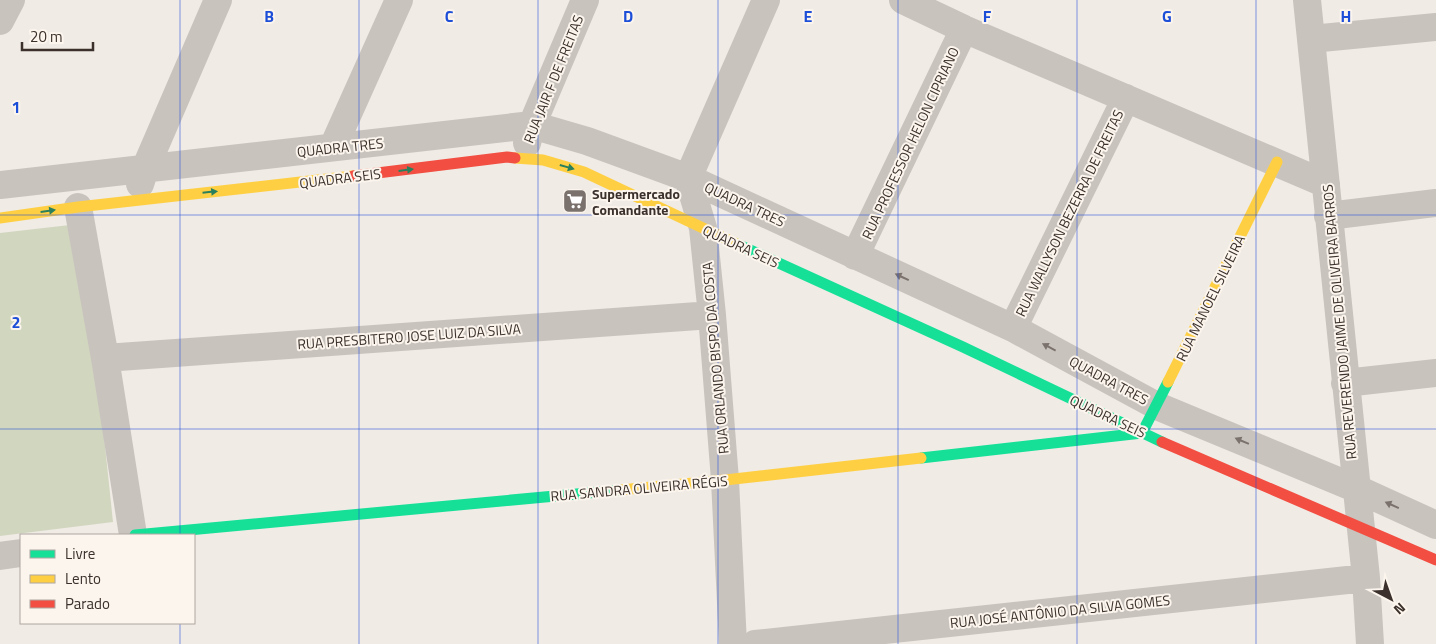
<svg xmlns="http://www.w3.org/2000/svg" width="1436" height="644" font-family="'Titillium Web',sans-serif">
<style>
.green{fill:#d1d6bf}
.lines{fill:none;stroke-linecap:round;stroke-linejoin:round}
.street{stroke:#c9c3be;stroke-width:28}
.fast{stroke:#16e098;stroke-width:11}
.slow{stroke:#ffcf43;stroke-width:11}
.jam{stroke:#f24e42;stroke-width:11}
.oneway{fill:#2a7f5c}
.oneway2{fill:#7b726d}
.grid{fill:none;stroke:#1d4ed8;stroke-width:1;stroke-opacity:0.55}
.labels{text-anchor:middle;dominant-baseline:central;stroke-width:4;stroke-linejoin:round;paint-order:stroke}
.street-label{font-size:14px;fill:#3b302b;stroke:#fbf5ee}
.poi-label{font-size:14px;font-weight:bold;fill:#3b302b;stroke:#fbf5ee;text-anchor:start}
.grid-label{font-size:16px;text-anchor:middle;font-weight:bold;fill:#1d4ed8;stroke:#fbf5ee;stroke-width:4;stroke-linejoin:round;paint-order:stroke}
</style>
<rect width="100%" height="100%" fill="#f0ebe5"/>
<!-- green -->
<path class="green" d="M70 225 103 427 113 522 0 536V233Z"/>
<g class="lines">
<!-- street -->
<path class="street" d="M903 0 964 29 1326 184
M1307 0 1366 578 1370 644
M0 21 11 0
M1311 39 1436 27
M527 143 532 125 585 0
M333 147 399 0
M140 184 145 169 218 0
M0 185 532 125 587 141 688 178 1013 328 1157 406 1355 488 1436 525
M78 207 105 358 133 535
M1328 216 1436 203
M855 256 964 29
M1013 328 1126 98
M105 358 712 315
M1345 383 1436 373
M0 556 21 553
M733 644 725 480 712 315 703 228 688 178 766 0
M755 644 1366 578"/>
<!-- fast -->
<path class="fast" d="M737 244 963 347 1162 442
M921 458 1142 433 1168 382
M135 535 620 490"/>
<!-- slow -->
<path class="slow" d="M515 158 543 160 584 172 737 244
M0 218 78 207 353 176
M1168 382 1277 162
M620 490 725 480 921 458"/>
<!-- jam -->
<path class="jam" d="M353 176 507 157 515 158
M1162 442 1436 560"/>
</g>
<!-- one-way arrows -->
<defs><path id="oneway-solid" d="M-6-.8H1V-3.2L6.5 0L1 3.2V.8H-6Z" transform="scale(1.25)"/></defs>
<g class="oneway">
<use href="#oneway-solid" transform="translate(567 167) rotate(16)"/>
<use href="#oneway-solid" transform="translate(406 170) rotate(-7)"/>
<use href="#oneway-solid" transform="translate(210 192) rotate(-6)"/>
<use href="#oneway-solid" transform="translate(48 211) rotate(-8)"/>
</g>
<g class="oneway2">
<use href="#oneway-solid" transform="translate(902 277) rotate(-155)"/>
<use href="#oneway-solid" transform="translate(1049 347) rotate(-152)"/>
<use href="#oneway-solid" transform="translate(1242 441) rotate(-157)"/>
<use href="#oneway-solid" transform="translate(1392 505) rotate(-156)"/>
</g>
<!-- grid -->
<path class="grid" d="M180 0V535M359 0V644M538 0V644M718 0V644M898 0V644M1077 0V644M1256 0V644M0 215H1436M0 429H1436M180 623V644"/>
<!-- icons -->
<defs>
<symbol id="supermarket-square" viewBox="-11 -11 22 22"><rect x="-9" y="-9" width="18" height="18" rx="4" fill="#7a716c" stroke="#fbf5ee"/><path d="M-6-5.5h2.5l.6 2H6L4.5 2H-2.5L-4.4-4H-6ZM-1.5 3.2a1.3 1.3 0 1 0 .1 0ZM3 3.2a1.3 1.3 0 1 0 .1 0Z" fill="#fff"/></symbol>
</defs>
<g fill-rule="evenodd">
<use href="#supermarket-square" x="561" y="187" width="28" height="28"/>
</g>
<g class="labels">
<!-- street labels -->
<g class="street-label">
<text transform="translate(553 79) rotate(-68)">RUA JAIR F DE FREITAS</text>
<text transform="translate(910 143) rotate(-65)">RUA PROFESSOR HELON CIPRIANO</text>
<text transform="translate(340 147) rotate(-6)">QUADRA TRES</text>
<text transform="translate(340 178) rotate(-7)">QUADRA SEIS</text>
<text transform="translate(745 204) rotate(25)">QUADRA TRES</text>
<text transform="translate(1069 213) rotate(-64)">RUA WALLYSON BEZERRA DE FREITAS</text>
<text transform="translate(741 246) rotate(25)">QUADRA SEIS</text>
<text transform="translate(1210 298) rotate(-64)">RUA MANOEL SILVEIRA</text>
<text transform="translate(1339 322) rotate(-95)">RUA REVERENDO JAIME DE OLIVEIRA BARROS</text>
<text transform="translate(409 336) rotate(-4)">RUA PRESBITERO JOSE LUIZ DA SILVA</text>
<text transform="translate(715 358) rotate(-95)">RUA ORLANDO BISPO DA COSTA</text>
<text transform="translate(1109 380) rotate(28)">QUADRA TRES</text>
<text transform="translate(1108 416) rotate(25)">QUADRA SEIS</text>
<text transform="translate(639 488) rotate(-5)">RUA SANDRA OLIVEIRA RÉGIS</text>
<text transform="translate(1060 611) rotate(-6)">RUA JOSÉ ANTÔNIO DA SILVA GOMES</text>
</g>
<!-- poi labels -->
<g class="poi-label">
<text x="592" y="193">Supermercado<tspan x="592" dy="16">Comandante</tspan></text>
</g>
</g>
<g class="grid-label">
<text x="269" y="22">B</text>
<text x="449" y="22">C</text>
<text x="628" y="22">D</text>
<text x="808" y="22">E</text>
<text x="987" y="22">F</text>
<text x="1167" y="22">G</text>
<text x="1346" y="22">H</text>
<text x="16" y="113">1</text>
<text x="16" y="328">2</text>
</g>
<!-- legend -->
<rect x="20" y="534" width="175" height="90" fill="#fbf5ee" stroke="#aea6a0"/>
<rect x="30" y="550" width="25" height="8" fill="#16e098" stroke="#aea6a0"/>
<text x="65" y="559" font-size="15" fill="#3b302b">Livre</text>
<rect x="30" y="575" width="25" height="8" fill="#ffcf43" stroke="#aea6a0"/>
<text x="65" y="584" font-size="15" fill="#3b302b">Lento</text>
<rect x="30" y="600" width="25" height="8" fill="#f24e42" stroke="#aea6a0"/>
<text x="65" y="609" font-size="15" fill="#3b302b">Parado</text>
<!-- north arrow -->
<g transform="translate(1391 599) rotate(139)" stroke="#fbf5ee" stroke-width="4" paint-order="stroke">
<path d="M0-4L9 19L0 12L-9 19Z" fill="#3b302b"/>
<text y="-8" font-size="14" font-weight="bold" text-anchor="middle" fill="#3b302b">N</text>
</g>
<!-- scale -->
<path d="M22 42v8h71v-8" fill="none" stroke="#3b302b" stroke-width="2.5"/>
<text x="30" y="42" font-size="15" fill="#3b302b" stroke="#fbf5ee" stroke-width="4" paint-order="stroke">20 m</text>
</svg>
